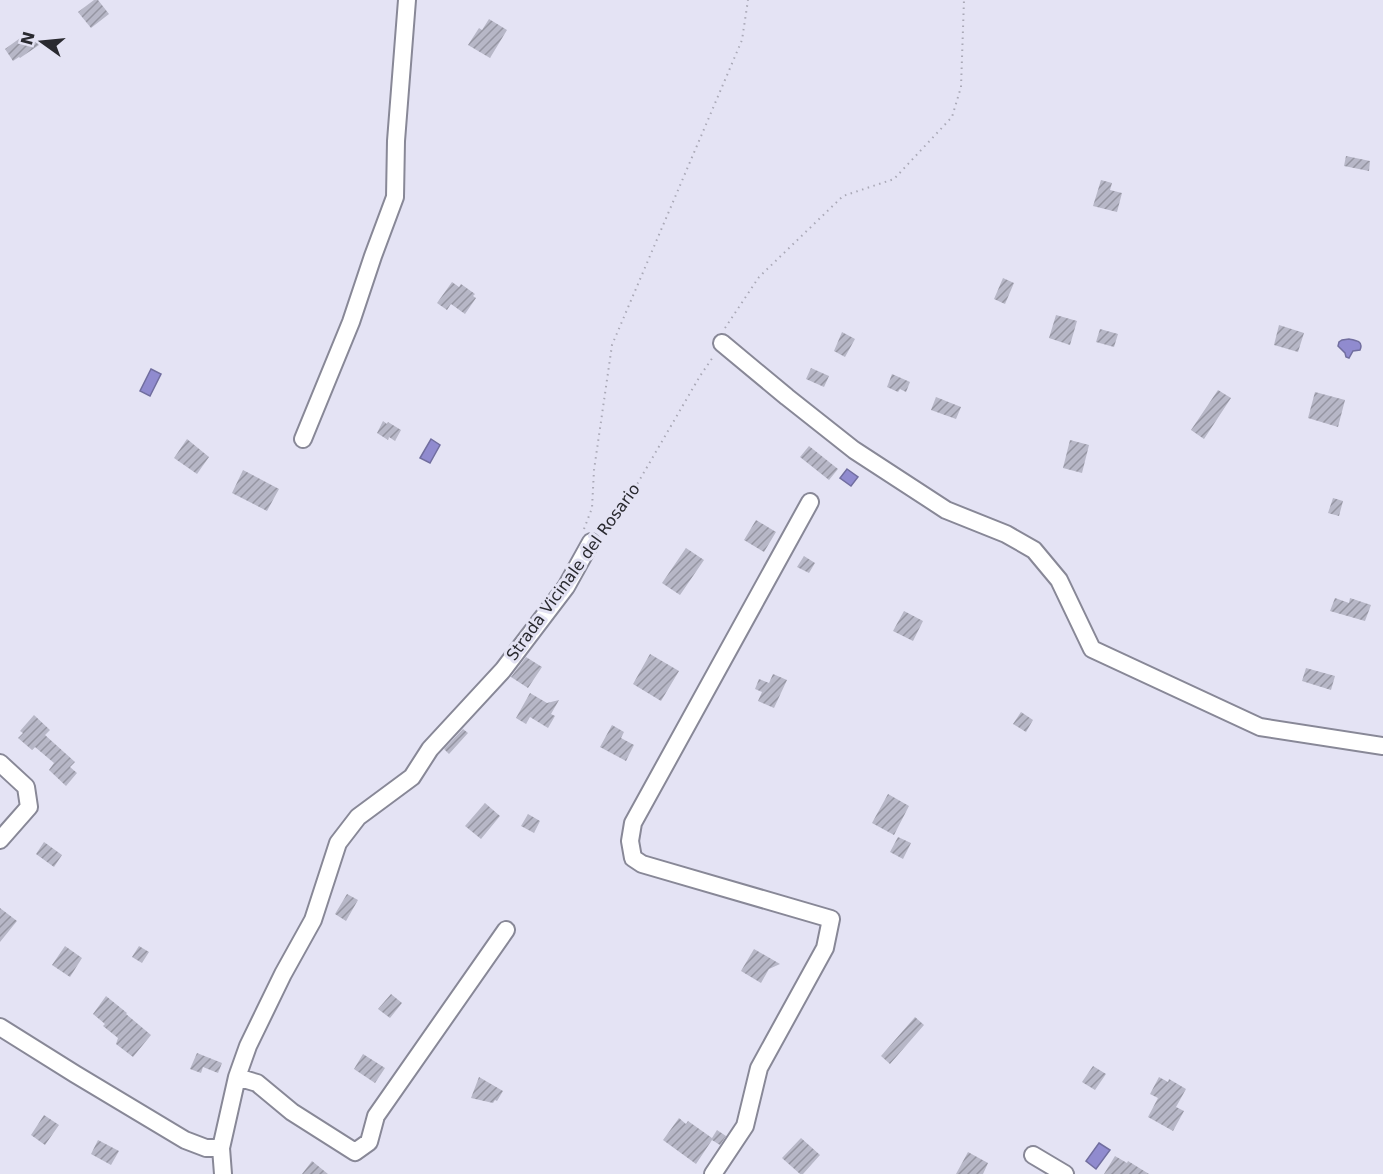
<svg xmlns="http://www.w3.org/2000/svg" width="1383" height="1174" font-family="'DejaVu Sans',sans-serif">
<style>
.water{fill:#908bcf;stroke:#716e9f;stroke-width:1.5}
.building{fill:url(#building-hatch)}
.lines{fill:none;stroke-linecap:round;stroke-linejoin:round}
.minor-casing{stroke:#888897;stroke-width:20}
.path{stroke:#aaa9b7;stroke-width:2;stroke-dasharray:1.5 4.5;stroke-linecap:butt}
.minor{stroke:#fff;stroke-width:16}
.labels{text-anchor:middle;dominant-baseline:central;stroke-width:6;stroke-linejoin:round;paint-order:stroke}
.street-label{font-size:16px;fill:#2a2a30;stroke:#e4e3f4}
</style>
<defs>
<pattern id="building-hatch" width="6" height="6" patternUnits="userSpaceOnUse" patternTransform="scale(1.5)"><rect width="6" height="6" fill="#b7b7c7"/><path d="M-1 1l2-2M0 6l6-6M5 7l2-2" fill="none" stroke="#9595a2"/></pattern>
</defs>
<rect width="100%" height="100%" fill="#e4e3f4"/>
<!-- water -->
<path class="water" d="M1349 339C1355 340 1364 341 1360 350L1353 351 1349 358 1346 357 1345 353 1338 346 1339 342 1342 340Z
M151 369 161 374 150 396 140 391Z
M431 439 440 445 430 463 420 458Z
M847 469 858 477 851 486 840 478Z
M1099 1143 1110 1150 1096 1169 1086 1161Z"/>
<!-- building -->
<path class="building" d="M94 0H98L109 14 91 28 78 12Z
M489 19 507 30 490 58 468 45 479 28 482 30Z
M32 35 39 45 20 58 19 57 13 61 5 49 23 36 25 40Z
M1346 156 1370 161 1369 171 1344 166Z
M1101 180 1112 183 1110 190 1122 193 1117 212 1093 206Z
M1003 278 1014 283 1005 304 994 299Z
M452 282 459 287 461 284 475 294 473 296 476 298 465 314 451 304 447 310 437 303Z
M1056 315 1077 321 1070 345 1049 338Z
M1279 325 1304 333 1298 352 1274 345Z
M1100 329 1118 334 1114 347 1096 342Z
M842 332 855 339 845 357 834 351Z
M811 368 829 376 824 387 806 379Z
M892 374 910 382 906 392 900 389 898 392 887 387Z
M1218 390 1231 398 1204 439 1191 430Z
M1315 392 1345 400 1338 427 1308 418Z
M936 397 961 407 956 419 931 410Z
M383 421 387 424 388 422 401 430 395 441 389 437 388 440 377 433Z
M187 439 209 457 197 474 174 458Z
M1070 440 1089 445 1082 473 1063 468Z
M809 446 838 469 829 480 800 457Z
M243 470 279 489 267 511 232 493Z
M1333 498 1343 501 1339 516 1328 513Z
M756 520 776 532 764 552 744 540Z
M686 548 704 560 680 595 662 583Z
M804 556 815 563 809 573 797 567Z
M1335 598 1349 603 1350 598 1371 605 1365 621 1330 611Z
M904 611 923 621 913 641 893 631Z
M650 654 679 671 661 701 633 684Z
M526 657 542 667 528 688 511 677Z
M1306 668 1335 676 1331 690 1302 681Z
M773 674 787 680 774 708 758 701 762 692 755 689 759 679 769 683Z
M530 693 547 703 559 700 551 714 555 716 548 728 530 717 526 724 516 718Z
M1021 712 1033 720 1026 732 1013 724Z
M34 715 50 730 45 735 75 762 70 767 77 773 66 786 49 770 54 763 35 747 32 750 18 738 23 733 20 731Z
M612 725 624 732 621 738 634 745 626 761 600 747Z
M463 729 468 733 449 754 444 749Z
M888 794 909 806 894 835 872 823Z
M485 803 500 816 481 839 465 826Z
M528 814 540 821 534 833 521 826Z
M898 837 911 843 903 859 890 852Z
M44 842 62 855 54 867 36 854Z
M347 894 358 900 346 921 335 914Z
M0 908 17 921 0 942Z
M65 946 82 958 70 977 52 965Z
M139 946 149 952 142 963 132 957Z
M754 949 780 964 769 969 761 983 741 971Z
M391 994 402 1003 390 1018 378 1009Z
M106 996 127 1013 126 1014 151 1035 133 1057 116 1044 118 1038 103 1026 105 1024 93 1014Z
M915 1017 924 1025 890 1064 881 1056Z
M197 1053 222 1063 218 1073 203 1067 201 1073 190 1069Z
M363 1054 385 1068 375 1083 354 1069Z
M1093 1066 1106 1074 1095 1090 1082 1082Z
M479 1077 503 1091 497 1101 495 1100 493 1103 471 1098Z
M1159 1077 1168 1082 1169 1079 1186 1089 1176 1107 1184 1111 1173 1131 1148 1117 1158 1098 1150 1094Z
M44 1115 59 1125 45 1145 31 1135Z
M679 1118 686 1124 688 1121 712 1138 717 1130 726 1136 720 1145 712 1140 696 1164 663 1140Z
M801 1138 820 1155 803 1174H800L782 1158Z
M98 1140 119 1151 111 1165 91 1154Z
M968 1152 988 1163 983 1174H956Z
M1115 1156 1127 1163 1128 1161 1149 1174H1104Z
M312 1161 328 1174H302Z"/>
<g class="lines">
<defs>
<path id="minor" d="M722 343 787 397 854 450 946 510 1006 534 1034 550 1059 580 1092 649 1260 727 1383 746
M303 439 351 322 373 256 395 197 396 141 407 0
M0 763 26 787 29 807 0 840
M0 1027 75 1074 185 1140 206 1148H221L223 1174
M237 1077 257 1083 292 1112 355 1152 369 1142 376 1116 506 930
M221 1148 237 1077 248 1046 283 974 313 920 338 843 358 817 412 777 430 749 503 670 566 587 591 542
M1033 1155 1065 1174
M713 1174 745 1126 759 1068 825 948 831 919 642 864 633 858 630 841 633 823 810 502"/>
</defs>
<!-- minor casing -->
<use href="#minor" class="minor-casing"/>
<!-- path -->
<path class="path" d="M725 328 759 277 843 196 894 179 952 117 961 87 964 0
M584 529 592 508 594 470 612 345 742 40 748 0
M601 531 625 505 700 376 713 357"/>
<!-- minor -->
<use href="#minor" class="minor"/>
</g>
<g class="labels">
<!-- street labels -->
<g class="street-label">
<text transform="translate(573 572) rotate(-54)">Strada Vicinale del Rosario</text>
</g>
</g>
<!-- north arrow -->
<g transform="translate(42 42) rotate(285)" stroke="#e4e3f4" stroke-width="4.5" paint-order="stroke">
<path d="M0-4.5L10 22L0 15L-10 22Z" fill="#2a2a30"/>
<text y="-9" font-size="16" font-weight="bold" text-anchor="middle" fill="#2a2a30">N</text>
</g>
</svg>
